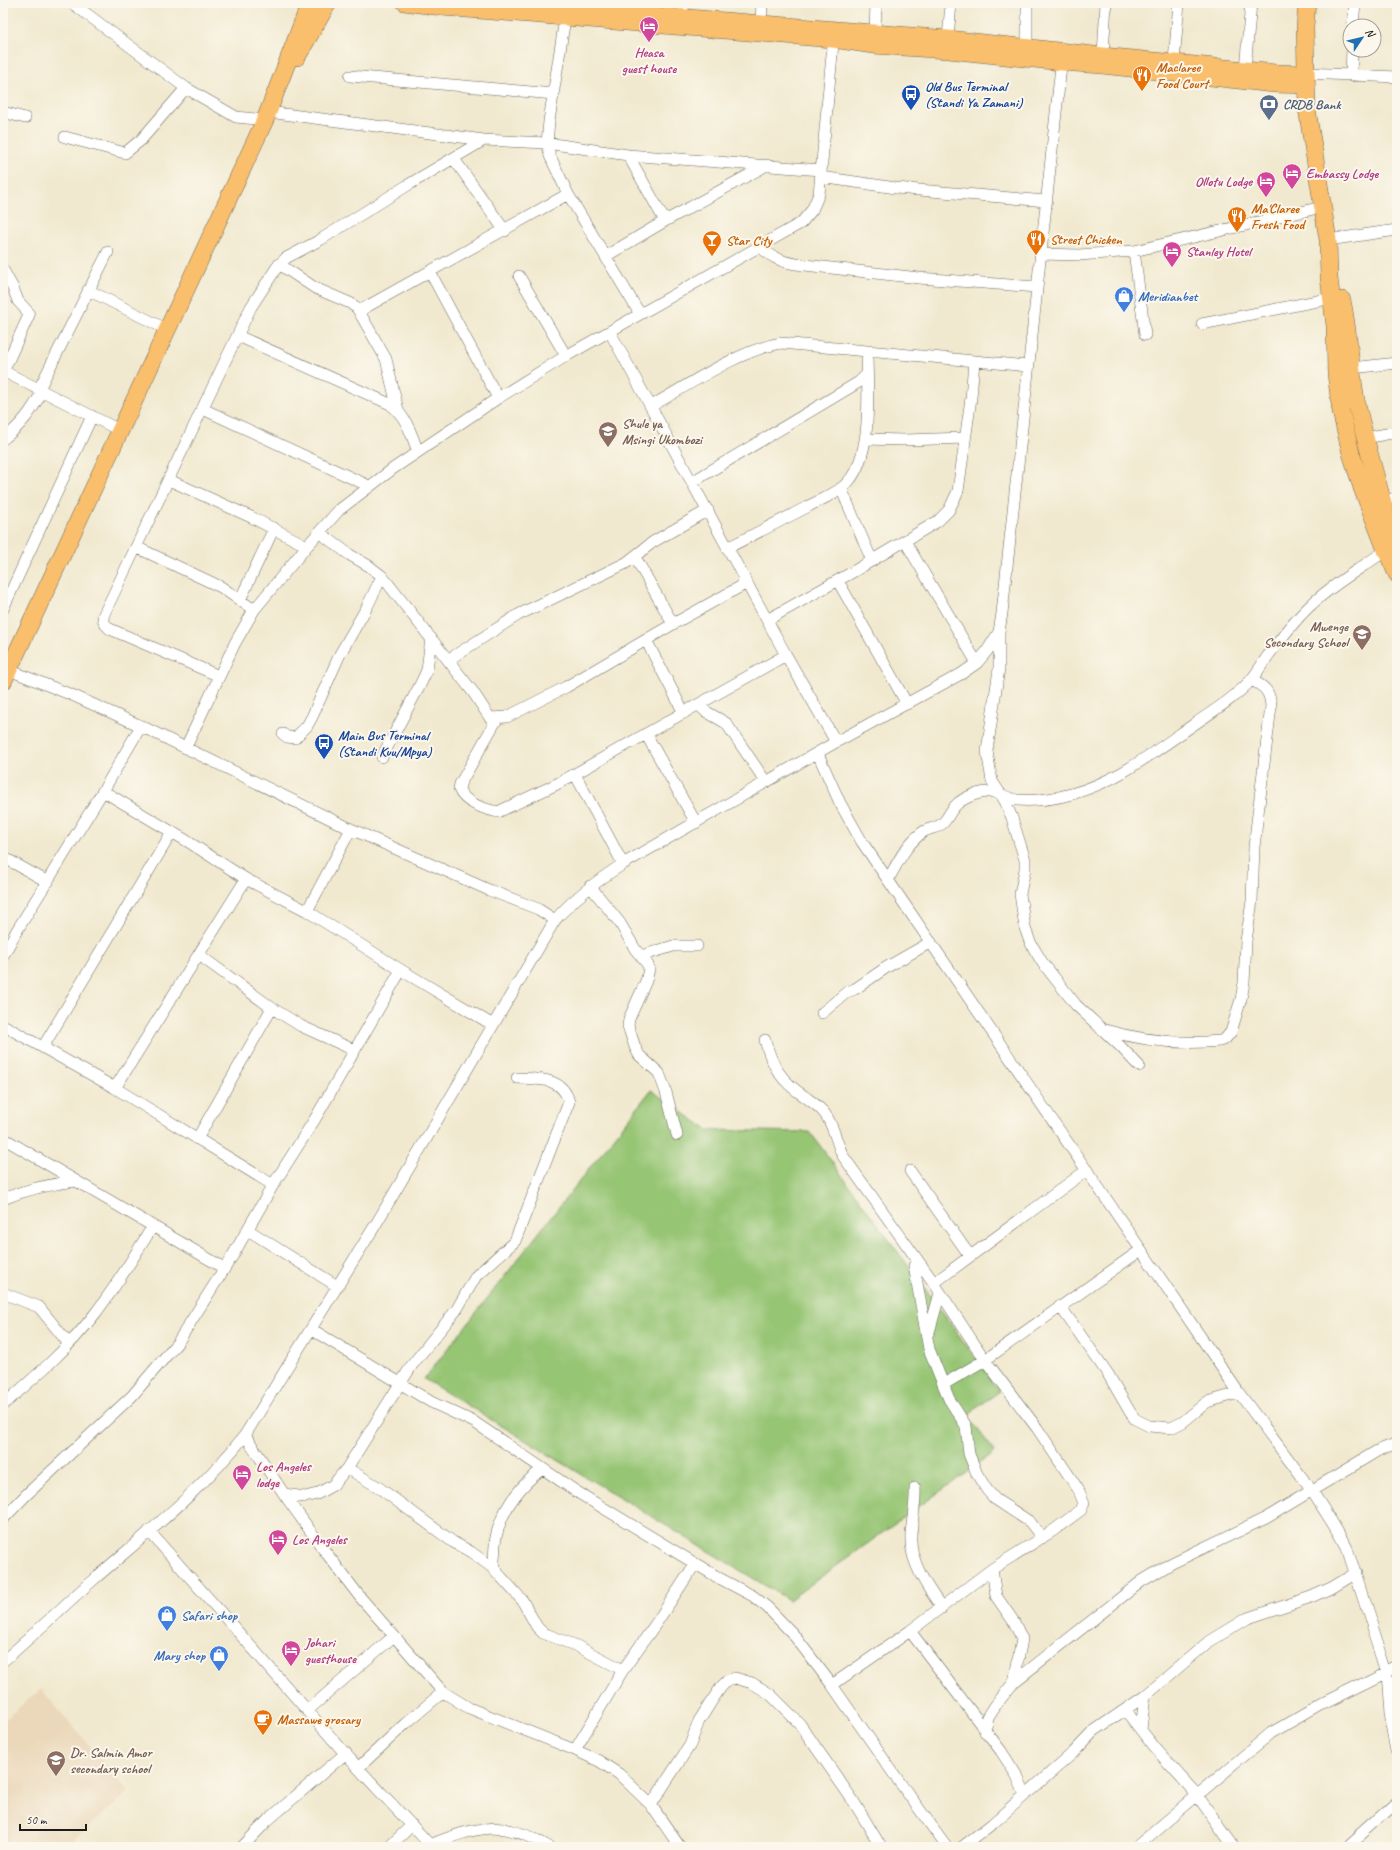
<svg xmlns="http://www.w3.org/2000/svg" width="1400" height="1850" font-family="Caveat,sans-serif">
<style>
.built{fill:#ebd8ba}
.green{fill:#96c573;stroke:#597048}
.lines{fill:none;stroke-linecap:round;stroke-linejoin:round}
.minor-casing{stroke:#67645b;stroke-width:12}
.major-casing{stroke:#67645b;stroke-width:16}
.highway-casing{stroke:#67645b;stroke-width:18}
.minor{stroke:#fff;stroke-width:11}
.major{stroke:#f9bf6c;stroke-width:15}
.highway{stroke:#f9bf6c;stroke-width:17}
.labels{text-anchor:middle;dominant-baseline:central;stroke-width:4;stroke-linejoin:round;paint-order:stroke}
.hotel-label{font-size:14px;font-weight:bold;fill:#b23c85;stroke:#fbf7ec;text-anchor:start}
.food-label{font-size:14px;font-weight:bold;fill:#c56008;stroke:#fbf7ec;text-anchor:start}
.transit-label{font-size:14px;font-weight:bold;fill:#164399;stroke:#fbf7ec;text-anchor:start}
.service-label{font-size:14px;font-weight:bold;fill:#4e5e75;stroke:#fbf7ec;text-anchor:start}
.shop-label{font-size:14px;font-weight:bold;fill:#366cbe;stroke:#fbf7ec;text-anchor:start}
.education-label{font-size:14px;font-weight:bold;fill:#785e54;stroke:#fbf7ec;text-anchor:start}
</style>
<rect width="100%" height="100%" fill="#fbf7ec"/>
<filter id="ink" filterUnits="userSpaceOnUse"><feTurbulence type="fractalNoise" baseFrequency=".025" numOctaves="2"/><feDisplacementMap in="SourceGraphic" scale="8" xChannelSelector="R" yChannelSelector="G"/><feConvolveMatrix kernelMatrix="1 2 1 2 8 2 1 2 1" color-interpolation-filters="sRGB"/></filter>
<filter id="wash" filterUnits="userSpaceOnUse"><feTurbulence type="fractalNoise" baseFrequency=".012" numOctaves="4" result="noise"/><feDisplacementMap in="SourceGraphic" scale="16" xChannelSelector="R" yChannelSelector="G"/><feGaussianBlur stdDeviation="0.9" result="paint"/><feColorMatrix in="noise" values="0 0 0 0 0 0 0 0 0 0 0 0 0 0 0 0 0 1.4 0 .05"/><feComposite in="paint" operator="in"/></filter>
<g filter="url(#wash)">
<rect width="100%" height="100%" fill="#f1e9cf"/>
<!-- built -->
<path class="built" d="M41 1689 129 1792 65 1847H3V1721Z"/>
<!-- green -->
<path class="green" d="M651 1090 708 1130 810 1132 1000 1391 967 1415 995 1452 789 1600 424 1379Z"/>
</g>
<g filter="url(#ink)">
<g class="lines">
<defs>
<path id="minor" d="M72 3 186 88 236 117 265 120
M566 12 549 121 547 143 550 156 568 194 640 314
M682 15 684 3
M761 22 762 3
M1353 26 1355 3
M875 31 876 3
M948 38 951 3
M1027 47V3
M1103 55 1106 3
M1174 61 1179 3
M1245 69 1251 3
M1306 73 1397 77
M350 76 554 94
M1351 76 1352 50
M3 112 25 118
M268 112 484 140 547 143 628 155 821 170
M65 137 125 153 141 140 186 88
M628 155 665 221
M454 159 505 231
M821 177 896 188 1046 201
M1328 240 1397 230
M760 247C772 257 781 262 796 264L919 278 1036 287
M1134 251 1145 335
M1040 254 1079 255 1134 251 1322 207
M606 256 665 221 767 165
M279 264 315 288 350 303 357 308 386 359 398 410
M3 270 13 288 18 301 28 312 29 315 3 372
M430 272 498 398
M519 276 566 356
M88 290 168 330
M359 311 568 194
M1202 324 1337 297
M610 332 786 655 836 742
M238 336 390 404C406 416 411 433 418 452
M1352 368 1397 363
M3 371 121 431
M39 389 108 252
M651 406C689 385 739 350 781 343L1028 366
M203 409 369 486
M1365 438 1397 432
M3 439C21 426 33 410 42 391
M865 439 905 440 965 438
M169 480 251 517 307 546
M692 482 859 382 867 374
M841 488 872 561
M1383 501 1397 498
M319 532 350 555 369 566 382 576 473 692 490 718 507 717 566 687 673 624 747 583
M905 541 977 663
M136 547 221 587 254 610
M727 548C755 534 782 520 809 506 821 499 839 493 848 482 874 453 867 387 867 351
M635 557 673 624
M838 581 907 704
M240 600 274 528
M3 609 92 416
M767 620 851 573 938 521 949 510 958 491 971 398 974 361
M999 632V669L987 751 992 781 1005 801 1012 818 1025 860V869L1020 894 1025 928 1030 942 1042 962 1076 1005 1119 1045 1139 1066
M646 640 684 713
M448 660 518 615 626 563 653 542 708 510
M9 670 72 695 141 726 351 829 489 890 538 909 555 920
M219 676 110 629 104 623 103 616 251 307 277 267 286 258 320 240 408 185 484 140
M699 705 705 711 726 723 766 782
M497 719 460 784 459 789C464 803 484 809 498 812L557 784 786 655
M283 734 287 737 295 738 307 726 312 717 340 654 367 607 382 576
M646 734 696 823
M186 747 235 643 254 610 307 546 339 510 394 468 498 398 566 356 801 223 812 210 819 194 834 33
M818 754 840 803 862 842 1239 1393 1312 1491 1333 1524 1347 1548 1387 1672 1390 1714 1397 1751
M382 757 421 683 427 670 431 638
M575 774 623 864
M103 791 187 841 246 879 307 911 401 970 493 1025
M3 857 48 882
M888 880C898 862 906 844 923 832 929 828 938 828 943 823 947 819 949 814 952 810 959 799 975 793 987 792 999 790 1006 799 1017 800 1053 803 1092 790 1123 772 1147 758 1170 741 1193 725 1213 711 1235 698 1251 680 1257 673 1262 664 1267 657 1281 639 1295 619 1312 604 1334 583 1362 568 1386 550
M590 886 620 923 635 949 648 965 649 969 646 981 629 1019 628 1026 635 1047 639 1055 659 1073 666 1092 677 1135
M307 911 351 829
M199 955 272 1008 301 1026 354 1050
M3 956 16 932 103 791 141 726
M641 956 673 946H697
M822 1013 847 992 855 989 887 967 931 942
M3 1025 115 1088 273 1185
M1101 1029C1139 1040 1181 1045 1220 1041L1225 1039 1231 1032 1241 999 1244 983 1246 941 1252 901 1254 847 1271 706C1270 691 1264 686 1251 680
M765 1040C772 1066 781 1081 804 1096 812 1102 819 1106 825 1114 834 1126 836 1142 843 1156L934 1283 985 1360 1037 1428 1078 1489 1084 1503 1081 1510 1054 1530 992 1569 910 1631 832 1685
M43 1047 172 832
M115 1088 246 879
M3 1138 224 1268
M197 1139 272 1008
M910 1171 970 1256
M3 1199C27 1189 50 1184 76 1181
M248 1230 337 1286
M914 1266 929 1349 949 1399 966 1426 969 1454 977 1474 987 1490 995 1499 1030 1522 1042 1538
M934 1283 1087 1170
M3 1293 39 1307 69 1344
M1060 1306 1108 1374 1130 1412 1135 1419 1149 1426 1171 1428 1183 1422 1207 1402 1239 1393
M311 1329 431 1402 474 1422 577 1492 719 1578 753 1596 768 1608 793 1634 832 1685 898 1780 947 1847
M929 1332 940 1293
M944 1384 985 1360 1141 1250
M3 1405C35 1377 68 1349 94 1315 116 1287 134 1256 153 1226
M245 1435 284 1494 324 1550 360 1597 443 1692 469 1708 575 1750 599 1761 619 1774 651 1805 680 1847
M347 1468 378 1487 453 1542 471 1552 493 1568 522 1600 537 1627 543 1633 577 1646 623 1670
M915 1488C916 1504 912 1519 911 1535 909 1561 927 1587 942 1608
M284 1494 305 1497 317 1494 333 1485 347 1468 412 1365 457 1309 476 1276 515 1241 569 1102C563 1077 538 1079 517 1078
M3 1519 26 1495 132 1396 178 1342 233 1255 273 1185 315 1119 401 970
M149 1531 358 1768 432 1847
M493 1568C495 1558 494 1547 496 1537 502 1509 520 1486 542 1469
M992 1569 996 1596 1014 1622 1022 1639 1014 1682
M910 1631 1001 1751 1017 1776 1025 1795
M3 1661C34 1635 63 1606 93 1580 145 1535 203 1489 245 1435L376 1224 555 920C575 897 598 880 623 864L836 742 961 674 977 663 987 651 999 632 1002 613 1062 57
M308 1710 394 1636
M1126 1711 1155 1748 1197 1795 1234 1847
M1141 1729 1145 1696
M985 1732 988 1717 995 1706 1014 1682 1142 1581 1172 1563 1266 1518 1377 1451 1397 1443
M575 1750 623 1670 657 1622 695 1564
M358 1768 405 1724 443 1692
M651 1805 690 1745 699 1721 711 1702 721 1687 727 1681 735 1678 752 1683 770 1694 799 1723 854 1802 881 1847
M430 1845C477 1826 505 1819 549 1847
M242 1847 268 1820 346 1753
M389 1847 412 1825
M962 1847 992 1824 1073 1753 1094 1731 1145 1696 1207 1643 1248 1618 1311 1597 1333 1587 1356 1573
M1136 1847 1271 1733 1320 1705 1397 1667
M1348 1847 1397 1803"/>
<path id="major" d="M404 3 442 8 833 40 873 46 948 51 1062 63 1102 66 1274 85 1307 86
M516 3 948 38 1103 55 1276 72 1306 73"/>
<path id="highway" d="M1307 3 1305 27 1307 109 1328 240 1329 278 1335 326 1336 374 1341 412 1351 453 1362 488 1386 550 1397 574
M297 57 328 3
M1342 300C1349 333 1350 366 1356 400 1366 447 1382 494 1393 542
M3 682 265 120 310 3"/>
</defs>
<!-- minor casing -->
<use href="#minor" class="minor-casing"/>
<!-- major casing -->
<use href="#major" class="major-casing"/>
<!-- highway casing -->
<use href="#highway" class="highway-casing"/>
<!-- minor -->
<use href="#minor" class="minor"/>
<!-- major -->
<use href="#major" class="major"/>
<!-- highway -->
<use href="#highway" class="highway"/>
</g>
</g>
<!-- icons -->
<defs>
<symbol id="hotel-pin" viewBox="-11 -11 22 30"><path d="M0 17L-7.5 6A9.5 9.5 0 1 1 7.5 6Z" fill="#d1479c" stroke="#fbf7ec"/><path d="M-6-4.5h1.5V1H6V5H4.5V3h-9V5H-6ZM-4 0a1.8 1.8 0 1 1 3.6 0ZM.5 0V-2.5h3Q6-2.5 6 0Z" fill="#fff"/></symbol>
<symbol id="restaurant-pin" viewBox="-11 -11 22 30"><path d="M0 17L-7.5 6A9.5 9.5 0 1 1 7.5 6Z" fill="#e8710a" stroke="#fbf7ec"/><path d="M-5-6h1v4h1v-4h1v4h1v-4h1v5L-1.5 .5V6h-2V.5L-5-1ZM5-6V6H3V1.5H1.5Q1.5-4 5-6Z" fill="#fff"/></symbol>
<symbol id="bus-pin" viewBox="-11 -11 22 30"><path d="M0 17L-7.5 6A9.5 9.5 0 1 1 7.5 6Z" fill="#1a4fb4" stroke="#fbf7ec"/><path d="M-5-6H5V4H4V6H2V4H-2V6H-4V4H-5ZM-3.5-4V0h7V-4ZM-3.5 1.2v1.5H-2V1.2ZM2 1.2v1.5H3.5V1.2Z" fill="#fff"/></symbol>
<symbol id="bank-pin" viewBox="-11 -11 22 30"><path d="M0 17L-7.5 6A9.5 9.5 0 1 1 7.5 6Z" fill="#5c6f8a" stroke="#fbf7ec"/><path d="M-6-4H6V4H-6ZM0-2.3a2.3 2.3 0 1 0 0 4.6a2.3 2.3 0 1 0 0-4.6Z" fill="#fff"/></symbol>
<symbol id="bar-pin" viewBox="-11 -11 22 30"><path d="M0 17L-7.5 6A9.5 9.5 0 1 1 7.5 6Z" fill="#e8710a" stroke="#fbf7ec"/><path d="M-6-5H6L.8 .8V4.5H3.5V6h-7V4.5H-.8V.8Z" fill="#fff"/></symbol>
<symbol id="shop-pin" viewBox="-11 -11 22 30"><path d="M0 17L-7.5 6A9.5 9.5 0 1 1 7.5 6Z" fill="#3f7fe0" stroke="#fbf7ec"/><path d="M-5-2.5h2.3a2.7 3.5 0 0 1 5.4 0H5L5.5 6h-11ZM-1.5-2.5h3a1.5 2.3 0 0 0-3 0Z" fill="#fff"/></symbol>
<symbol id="school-pin" viewBox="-11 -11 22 30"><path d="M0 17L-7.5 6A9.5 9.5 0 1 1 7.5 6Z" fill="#8d6e63" stroke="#fbf7ec"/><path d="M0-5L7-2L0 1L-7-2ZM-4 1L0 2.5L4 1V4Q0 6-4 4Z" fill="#fff"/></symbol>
<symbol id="cafe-pin" viewBox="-11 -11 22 30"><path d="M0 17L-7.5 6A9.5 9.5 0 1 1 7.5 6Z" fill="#e8710a" stroke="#fbf7ec"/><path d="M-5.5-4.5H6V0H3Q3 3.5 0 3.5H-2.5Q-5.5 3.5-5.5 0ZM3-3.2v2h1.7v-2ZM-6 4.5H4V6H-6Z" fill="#fff"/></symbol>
</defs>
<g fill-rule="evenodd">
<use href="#hotel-pin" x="638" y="15" width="22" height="30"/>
<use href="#restaurant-pin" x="1131" y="64" width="22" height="30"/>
<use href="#bus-pin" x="900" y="83" width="22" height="30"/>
<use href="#bank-pin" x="1258" y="93" width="22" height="30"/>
<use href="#hotel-pin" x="1281" y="162" width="22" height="30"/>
<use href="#hotel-pin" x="1255" y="170" width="22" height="30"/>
<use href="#restaurant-pin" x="1226" y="205" width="22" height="30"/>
<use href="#restaurant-pin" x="1025" y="228" width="22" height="30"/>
<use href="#bar-pin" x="701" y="229" width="22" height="30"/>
<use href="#hotel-pin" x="1161" y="240" width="22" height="30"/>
<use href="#shop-pin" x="1113" y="285" width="22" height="30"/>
<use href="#school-pin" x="597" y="420" width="22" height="30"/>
<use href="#school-pin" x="1351" y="623" width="22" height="30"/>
<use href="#bus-pin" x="313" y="732" width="22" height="30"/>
<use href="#hotel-pin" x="231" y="1463" width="22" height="30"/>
<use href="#hotel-pin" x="267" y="1528" width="22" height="30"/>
<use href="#shop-pin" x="156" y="1604" width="22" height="30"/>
<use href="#hotel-pin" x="280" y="1639" width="22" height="30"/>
<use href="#shop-pin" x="208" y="1644" width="22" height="30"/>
<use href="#cafe-pin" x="252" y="1708" width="22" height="30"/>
<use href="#school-pin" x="45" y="1749" width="22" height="30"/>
</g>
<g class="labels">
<!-- hotel labels -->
<g class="hotel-label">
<text x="649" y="52" text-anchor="middle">Heasa<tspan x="649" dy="16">guest house</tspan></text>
<text x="1306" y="173">Embassy Lodge</text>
<text x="1252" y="181" text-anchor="end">Ollotu Lodge</text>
<text x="1186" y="251">Stanley Hotel</text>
<text x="256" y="1466">Los Angeles<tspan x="256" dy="16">lodge</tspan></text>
<text x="292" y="1539">Los Angeles</text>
<text x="305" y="1642">Johari<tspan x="305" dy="16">guesthouse</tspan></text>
</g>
<!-- food labels -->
<g class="food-label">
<text x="1156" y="67">Maclaree<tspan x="1156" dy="16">Food Court</tspan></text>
<text x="1251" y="208">Ma'Claree<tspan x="1251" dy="16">Fresh Food</tspan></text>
<text x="1050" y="239">Street Chicken</text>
<text x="726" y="240">Star City</text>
<text x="277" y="1719">Massawe grosary</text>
</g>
<!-- transit labels -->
<g class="transit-label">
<text x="925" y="86">Old Bus Terminal<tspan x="925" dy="16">(Standi Ya Zamani)</tspan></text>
<text x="338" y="735">Main Bus Terminal<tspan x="338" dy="16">(Standi Kuu/Mpya)</tspan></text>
</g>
<!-- service labels -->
<g class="service-label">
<text x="1283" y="104">CRDB Bank</text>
</g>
<!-- shop labels -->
<g class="shop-label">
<text x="1138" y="296">Meridianbet</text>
<text x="181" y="1615">Safari shop</text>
<text x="205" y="1655" text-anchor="end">Mary shop</text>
</g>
<!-- education labels -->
<g class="education-label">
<text x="622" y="423">Shule ya<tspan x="622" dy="16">Msingi Ukombozi</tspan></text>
<text x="1348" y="626" text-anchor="end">Mwenge<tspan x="1348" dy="16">Secondary School</tspan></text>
<text x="70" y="1752">Dr. Salmin Amor<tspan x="70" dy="16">secondary school</tspan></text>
</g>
</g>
<!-- margin -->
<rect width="1400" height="1850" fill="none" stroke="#fbf7ec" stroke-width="16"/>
<!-- north arrow -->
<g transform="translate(1362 38) rotate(55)"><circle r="19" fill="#fbf7ec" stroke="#a29f99"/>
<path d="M0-3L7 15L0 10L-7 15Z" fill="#1f6fb2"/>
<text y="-6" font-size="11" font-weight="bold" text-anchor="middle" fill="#1c1c1c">N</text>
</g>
<!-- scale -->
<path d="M20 1824v6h66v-6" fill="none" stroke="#1c1c1c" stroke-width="2"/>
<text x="26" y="1824" font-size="12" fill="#1c1c1c" stroke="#fbf7ec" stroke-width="3" paint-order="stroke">50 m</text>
</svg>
